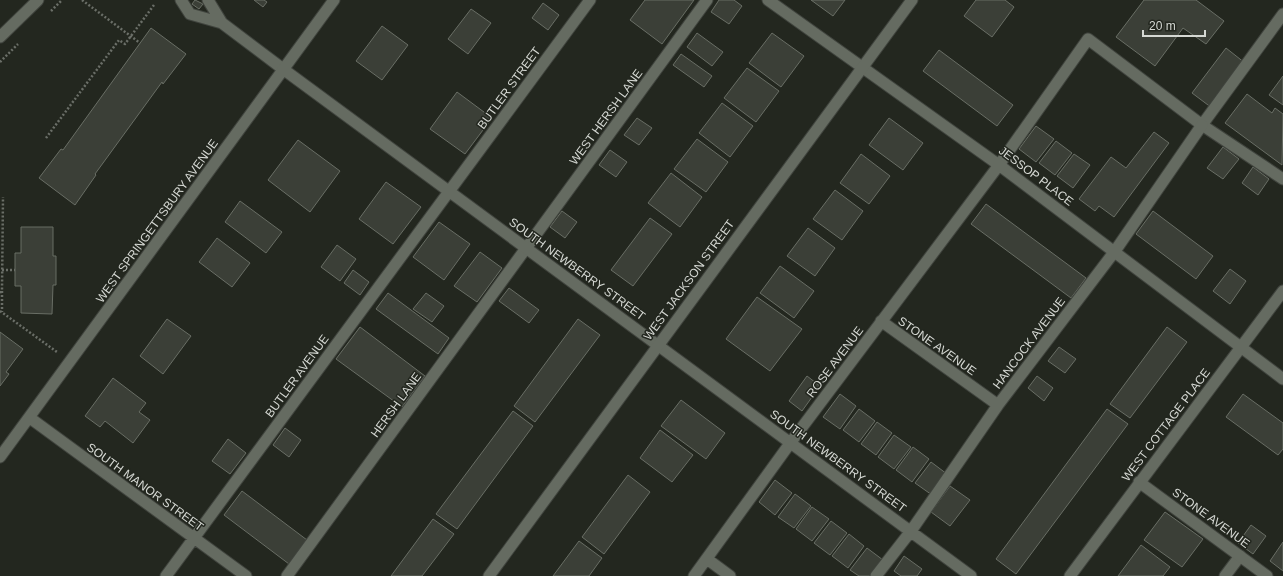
<svg xmlns="http://www.w3.org/2000/svg" width="1283" height="576" font-family="Arial,sans-serif">
<style>
.building{fill:#3b3f37;stroke:#696e65}
.lines{fill:none;stroke-linecap:round;stroke-linejoin:round}
.service-casing{stroke:#40443e;stroke-width:13}
.minor-casing{stroke:#40443e;stroke-width:13}
.tertiary-casing{stroke:#40443e;stroke-width:13}
.path{stroke:#6a6e67;stroke-width:2.5;stroke-dasharray:2 2;stroke-linecap:butt}
.service{stroke:#656b61;stroke-width:11}
.minor{stroke:#656b61;stroke-width:11}
.tertiary{stroke:#656b61;stroke-width:11}
.labels{text-anchor:middle;dominant-baseline:central;stroke-width:3;stroke-linejoin:round;paint-order:stroke}
.street-label{font-size:12px;fill:#d5d8d3;stroke:#23271f}
</style>
<rect width="100%" height="100%" fill="#23271f"/>
<!-- building -->
<path class="building" d="M195 0 203 4 199 9 192 4Z
M254 0H264L267 2 263 7Z
M645 0H694L662 44 630 20Z
M719 0H734L742 6 729 24 711 12Z
M811 0H845L833 16Z
M976 0H1005L1014 7 992 37 964 16Z
M1144 0H1196L1224 21 1206 44 1183 28 1155 66 1116 37Z
M543 3 559 15 548 30 532 18Z
M471 9 491 23 468 54 448 39Z
M382 26 408 45 382 80 356 61Z
M151 28 186 54 163 84 162 82 95 174 96 175 75 205 39 178 61 149 63 150Z
M697 33 723 52 712 66 687 47Z
M772 33 804 56 781 87 749 63Z
M1226 48 1245 63 1212 108 1192 93Z
M939 50 1013 105 997 126 923 71Z
M681 54 712 76 704 87 673 65Z
M747 68 779 91 756 122 724 98Z
M1283 76V105L1269 95Z
M457 92 492 118 465 154 430 129Z
M1247 94 1272 113 1275 108 1283 114 1282 165 1225 123Z
M722 103 753 126 730 157 699 133Z
M637 118 652 128 639 145 624 135Z
M889 118 923 143 903 170 869 145Z
M1036 126 1054 139 1036 162 1019 149Z
M1154 132 1169 143 1114 217 1099 206 1095 211 1079 199 1111 157 1126 168Z
M697 139 728 162 706 192 674 169Z
M298 140 340 171 310 212 268 180Z
M1056 141 1072 153 1055 175 1039 163Z
M1223 147 1239 159 1223 179 1207 168Z
M610 150 627 162 616 177 599 165Z
M861 154 890 176 869 204 840 183Z
M1074 154 1090 165 1073 188 1057 176Z
M1253 167 1269 179 1258 195 1242 183Z
M671 173 702 197 680 227 648 203Z
M386 182 421 207 393 244 359 219Z
M835 190 863 211 842 240 813 219Z
M240 201 282 232 266 253 225 222Z
M986 204 1086 278 1071 298 971 224Z
M562 211 577 222 565 238 550 227Z
M1153 211 1213 256 1196 279 1136 234Z
M650 218 672 234 633 286 611 270Z
M439 222 470 244 444 280 413 257Z
M21 227H53V256H56V285H53L52 314 21 313V286H15V253H21Z
M808 228 835 248 815 276 787 256Z
M217 238 250 263 232 287 199 262Z
M337 245 356 259 340 281 321 267Z
M480 252 502 268 477 302 454 286Z
M780 266 814 291 794 318 760 293Z
M1230 269 1246 281 1230 304 1213 291Z
M353 270 369 282 360 295 344 283Z
M509 288 539 310 529 323 499 301Z
M388 293 449 338 438 354 376 309Z
M426 293 444 306 432 322 413 309Z
M757 297 802 329 770 371 726 339Z
M167 319 191 336 163 374 140 356Z
M578 319 600 335 535 422 514 406Z
M360 327 425 376 402 407 336 359Z
M1167 327 1187 342 1130 418 1110 404Z
M0 332 23 349 6 372 9 374 0 386Z
M1059 347 1076 359 1065 373 1048 361Z
M807 376 820 386 802 411 789 401Z
M1037 376 1053 388 1044 401 1028 388Z
M113 378 146 403 139 412 150 420 133 443 105 421 100 427 85 416Z
M840 394 856 406 840 429 823 417Z
M1243 394 1283 423V449L1278 455 1226 417Z
M681 400 725 433 706 459 661 426Z
M859 409 875 421 859 442 843 430Z
M1107 409 1128 424 1016 574 996 559Z
M513 411 533 426 457 529 436 514Z
M877 422 892 433 876 455 861 444Z
M285 428 301 440 289 457 273 445Z
M660 430 693 455 672 482 640 458Z
M894 435 911 447 894 469 878 457Z
M228 439 246 453 230 474 212 461Z
M913 447 929 459 912 482 896 470Z
M931 462 947 474 932 495 915 483Z
M628 475 650 492 604 554 582 537Z
M775 480 792 493 775 515 759 502Z
M950 486 970 500 950 526 931 512Z
M242 491 307 540 289 564 224 515Z
M795 494 811 506 794 528 778 517Z
M812 507 829 519 812 541 796 529Z
M1165 512 1203 539 1182 567 1144 540Z
M433 519 454 534 422 576H391Z
M831 521 847 533 830 555 814 543Z
M1251 525 1266 536 1253 554 1238 543Z
M849 534 864 546 848 568 832 556Z
M579 541 602 558 589 576H553Z
M1283 542V571L1270 561Z
M1141 545 1170 567 1163 576H1118Z
M867 548 883 560 871 576H859L850 570Z
M904 556 922 569 917 576H901L894 571Z"/>
<g class="lines">
<defs>
<path id="service" d="M181 0 190 14 222 23 283 69
M208 0 222 23
M0 37 38 0
M1202 125 1283 14
M999 165 1088 39 1202 125 1283 179
M287 576 707 0
M1225 576 1240 556"/>
<path id="minor" d="M768 0 999 165 1283 379
M283 69 971 576
M881 321 998 405
M30 418 246 576
M0 457 334 0
M1139 482 1267 576
M707 559 730 576
M166 576 590 0
M694 576 791 442 999 165
M876 576 911 531 998 405 1115 251 1202 125
M1070 576 1283 291"/>
<path id="tertiary" d="M489 576 912 0"/>
</defs>
<!-- service casing -->
<use href="#service" class="service-casing"/>
<!-- minor casing -->
<use href="#minor" class="minor-casing"/>
<!-- tertiary casing -->
<use href="#tertiary" class="tertiary-casing"/>
<!-- path -->
<path class="path" d="M82 0 140 43
M51 11 62 0
M0 62 18 44
M46 138 119 40 125 44 154 5
M2 270H15
M2 291V312
M0 293 2 290 3 197
M0 311 57 352"/>
<!-- service -->
<use href="#service" class="service"/>
<!-- minor -->
<use href="#minor" class="minor"/>
<!-- tertiary -->
<use href="#tertiary" class="tertiary"/>
</g>
<g class="labels">
<!-- street labels -->
<g class="street-label">
<text transform="translate(509 88) rotate(-54)">BUTLER STREET</text>
<text transform="translate(606 117) rotate(-54)">WEST HERSH LANE</text>
<text transform="translate(1036 176) rotate(37)">JESSOP PLACE</text>
<text transform="translate(157 221) rotate(-54)">WEST SPRINGETTSBURY AVENUE</text>
<text transform="translate(577 269) rotate(36)">SOUTH NEWBERRY STREET</text>
<text transform="translate(689 280) rotate(-54)">WEST JACKSON STREET</text>
<text transform="translate(1029 343) rotate(-53)">HANCOCK AVENUE</text>
<text transform="translate(937 346) rotate(35)">STONE AVENUE</text>
<text transform="translate(835 362) rotate(-53)">ROSE AVENUE</text>
<text transform="translate(297 376) rotate(-54)">BUTLER AVENUE</text>
<text transform="translate(396 405) rotate(-54)">HERSH LANE</text>
<text transform="translate(1166 425) rotate(-53)">WEST COTTAGE PLACE</text>
<text transform="translate(838 461) rotate(36)">SOUTH NEWBERRY STREET</text>
<text transform="translate(145 487) rotate(36)">SOUTH MANOR STREET</text>
<text transform="translate(1211 518) rotate(36)">STONE AVENUE</text>
</g>
</g>
<!-- scale -->
<path d="M1143 30v6h62v-6" fill="none" stroke="#d5d8d3" stroke-width="2"/>
<text x="1149" y="30" font-size="12" fill="#d5d8d3" stroke="#23271f" stroke-width="3" paint-order="stroke">20 m</text>
</svg>
